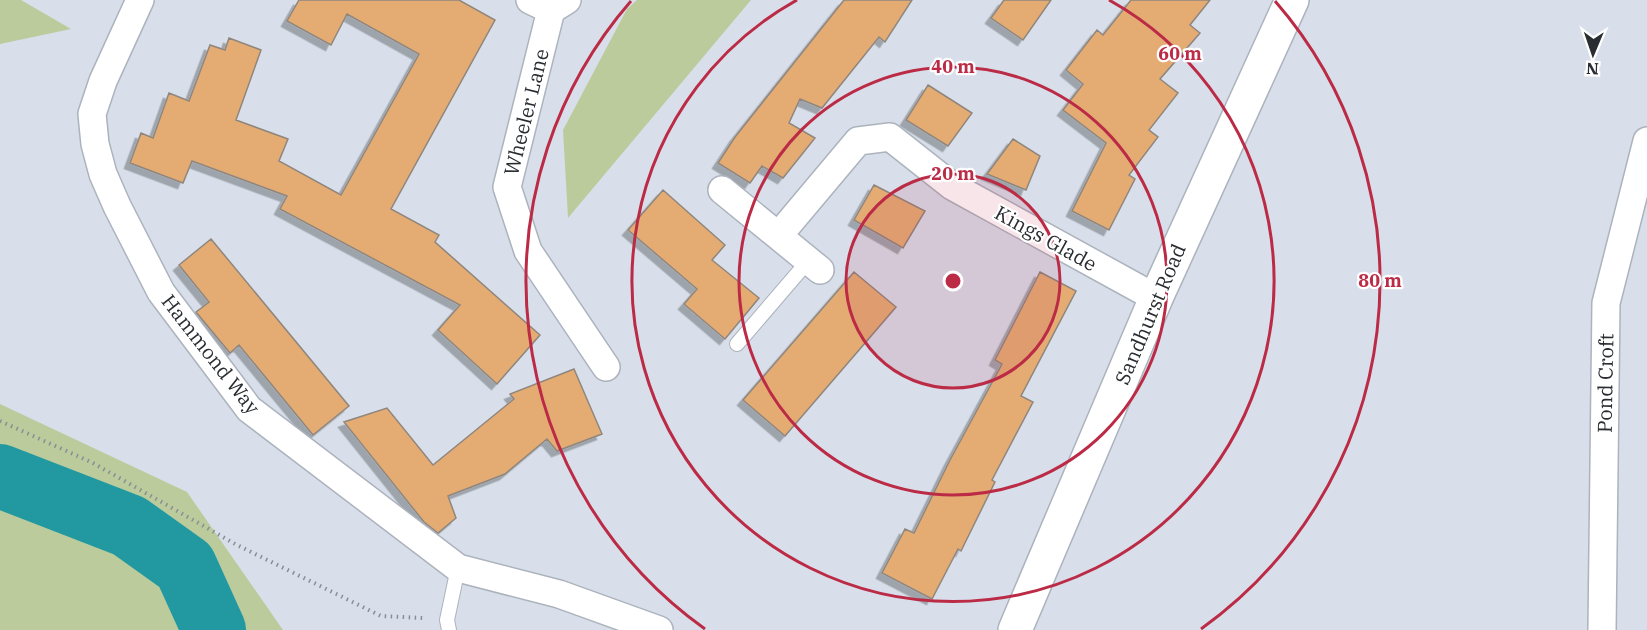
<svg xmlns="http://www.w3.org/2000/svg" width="1647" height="630" font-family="'IBM Plex Serif',serif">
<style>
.green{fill:#bbcb9c}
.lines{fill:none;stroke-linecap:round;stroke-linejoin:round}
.river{stroke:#2299a1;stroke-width:64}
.building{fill:#e4ac73;stroke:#8f867e;stroke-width:1.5;filter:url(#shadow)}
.lane-casing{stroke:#acb3bd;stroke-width:16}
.street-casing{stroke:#acb3bd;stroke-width:30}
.secondary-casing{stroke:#acb3bd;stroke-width:36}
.path{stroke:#898e96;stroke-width:4;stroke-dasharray:1.5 4.5;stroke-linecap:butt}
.lane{stroke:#fff;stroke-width:14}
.street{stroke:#fff;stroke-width:27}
.secondary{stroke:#fff;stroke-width:33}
.ring{fill:none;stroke:#bc2b46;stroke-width:3}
.labels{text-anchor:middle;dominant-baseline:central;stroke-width:4.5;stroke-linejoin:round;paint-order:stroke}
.street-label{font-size:20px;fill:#292c30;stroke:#fff}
.centre{fill:#bc2b46;stroke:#fff;stroke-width:3}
.ring-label{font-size:18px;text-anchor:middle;font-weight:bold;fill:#bc2b46;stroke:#fff;stroke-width:4.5;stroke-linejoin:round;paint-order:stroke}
</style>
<defs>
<filter id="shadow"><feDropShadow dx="-5.5" dy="5.5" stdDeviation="0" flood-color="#0004"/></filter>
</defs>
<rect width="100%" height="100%" fill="#d8dfea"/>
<!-- green -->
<path class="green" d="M0 0H21L71 29 0 44Z
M637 0H751L568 218 563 130 627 9Z
M0 404 187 492 283 630H0Z"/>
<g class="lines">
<!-- river -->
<path class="river" d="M0 476 129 526 185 566 214 630"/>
</g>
<!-- building -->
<path class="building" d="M299 0H459L495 20 391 209 439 235 435 242 540 335 497 384 438 330 460 305 280 209 287 196 192 161 183 183 130 163 141 133 153 138 169 93 189 101 210 45 225 50 229 38 261 50 236 120 288 139 279 161 341 195 419 54 347 14 331 45 287 21Z
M844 0H912L885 42 879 37 822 108 800 99 789 123 815 138 783 178 762 166 750 183 718 163 735 137Z
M1004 0H1051L1023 40 991 18Z
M1131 0H1210L1190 25 1200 33 1160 79 1178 93 1149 130 1158 137 1129 175 1135 179 1109 230 1072 211 1106 143 1063 110 1083 84 1066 70 1097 30 1103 35Z
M928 85 972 113 948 146 906 120Z
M1013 139 1040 156 1026 190 987 174Z
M874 185 925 211 903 248 854 220Z
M663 190 725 245 712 260 759 298 725 339 684 304 697 289 628 230Z
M211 239 349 406 313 435 239 345 230 353 196 312 209 302 179 265Z
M854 272 896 307 785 436 743 400Z
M1040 272 1076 291 1021 396 1033 402 992 480 995 482 961 551 958 549 932 599 882 573 905 529 914 533 950 460 1002 364 995 360Z
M574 369 602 434 557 451 547 439 505 474 448 496 456 518 438 533 424 522 344 422 387 408 433 465 514 399 510 394Z"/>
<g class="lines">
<defs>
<path id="lane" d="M737 344 809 260
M449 630 447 620 458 568"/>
<path id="street" d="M140 0 103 81 92 114 95 144 103 174 117 206 161 292 249 409 458 568 559 594 659 630
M530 0 551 10 567 0
M551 10 507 187 528 251 606 367
M722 190 820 270
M779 235 858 141 890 137 952 186 1156 298
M1602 630 1606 303 1647 141"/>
<path id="secondary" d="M1015 630 1156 298 1292 0"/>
</defs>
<!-- lane casing -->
<use href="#lane" class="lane-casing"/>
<!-- street casing -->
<use href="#street" class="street-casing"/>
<!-- secondary casing -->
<use href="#secondary" class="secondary-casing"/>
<!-- path -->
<path class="path" d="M0 421 93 463 237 545 381 616 423 618"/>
<!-- lane -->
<use href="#lane" class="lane"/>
<!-- street -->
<use href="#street" class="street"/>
<!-- secondary -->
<use href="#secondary" class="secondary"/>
</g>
<!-- distance rings -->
<circle cx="953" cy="281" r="107" fill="#bc2b46" fill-opacity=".12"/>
<g class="ring">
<circle cx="953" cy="281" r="107"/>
<circle cx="953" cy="281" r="214"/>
<path d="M1109 0A321 321 0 1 1 797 0"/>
<path d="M705 629A427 427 0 0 1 631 1M1275 1A427 427 0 0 1 1201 629"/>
</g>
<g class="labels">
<!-- street labels -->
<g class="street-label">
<text transform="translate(526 112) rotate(-76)">Wheeler Lane</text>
<text transform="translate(1046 238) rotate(29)">Kings Glade</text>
<text transform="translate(1150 314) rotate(-67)">Sandhurst Road</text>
<text transform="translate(211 354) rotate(52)">Hammond Way</text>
<text transform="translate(1605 383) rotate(-89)">Pond Croft</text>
</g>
</g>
<circle cx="953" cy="281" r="9" class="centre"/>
<g class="ring-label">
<text x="1180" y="60">60 m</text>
<text x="953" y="73">40 m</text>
<text x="953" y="180">20 m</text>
<text x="1380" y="287">80 m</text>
</g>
<!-- north arrow -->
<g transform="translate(1593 54) rotate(182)" stroke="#ffffff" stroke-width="4.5" paint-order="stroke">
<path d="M0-4.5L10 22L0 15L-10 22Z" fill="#292c30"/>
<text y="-9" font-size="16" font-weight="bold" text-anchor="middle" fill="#292c30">N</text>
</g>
</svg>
